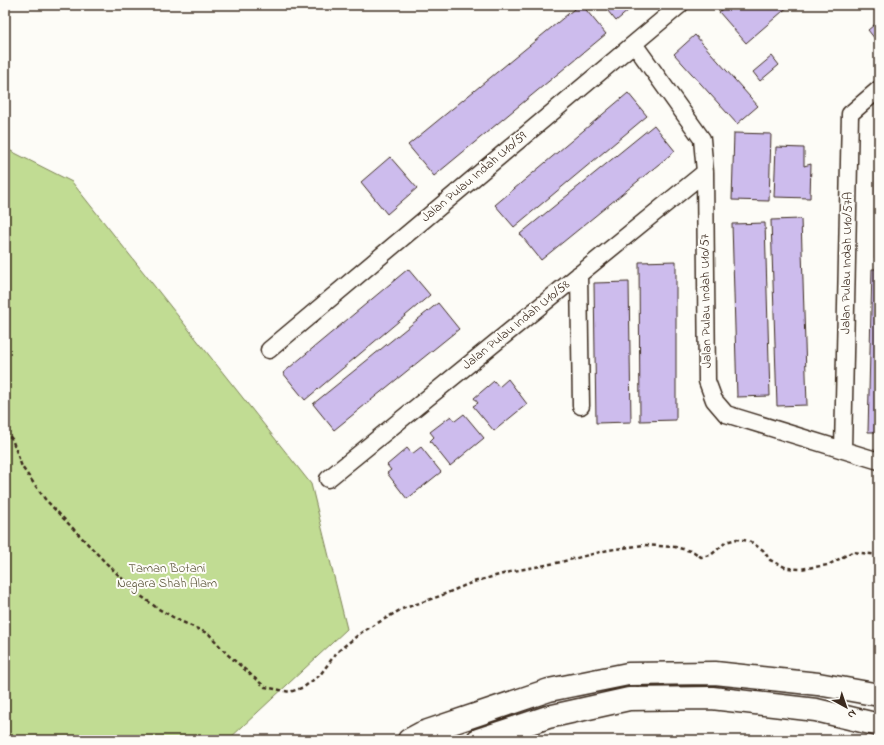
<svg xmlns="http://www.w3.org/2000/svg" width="884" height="745" font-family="'Indie Flower',sans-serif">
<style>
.green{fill:#c1dc93;stroke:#7e8358}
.building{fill:#cdbced;stroke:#3b2a1e}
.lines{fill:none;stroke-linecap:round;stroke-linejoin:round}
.minor-casing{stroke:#3b2a1e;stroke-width:19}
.primary-casing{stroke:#3b2a1e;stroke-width:25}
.path{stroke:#3b2a1e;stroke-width:2.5;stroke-dasharray:4 3;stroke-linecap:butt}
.minor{stroke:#fdfcf7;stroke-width:16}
.primary{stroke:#fdfcf7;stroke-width:22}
.labels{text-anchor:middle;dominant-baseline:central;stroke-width:4;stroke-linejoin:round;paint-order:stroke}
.street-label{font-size:13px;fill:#3b2a1e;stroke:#fdfcf7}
.park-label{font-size:13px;fill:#5c563b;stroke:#fdfcf7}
</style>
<rect width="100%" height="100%" fill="#fdfcf7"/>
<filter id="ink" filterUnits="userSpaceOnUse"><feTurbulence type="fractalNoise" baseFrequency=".025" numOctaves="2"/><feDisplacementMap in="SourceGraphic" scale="8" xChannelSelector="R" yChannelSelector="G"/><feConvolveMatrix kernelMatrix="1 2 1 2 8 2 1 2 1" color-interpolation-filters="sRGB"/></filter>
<g filter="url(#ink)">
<!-- green -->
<path class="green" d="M5 148 72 182 311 484 347 629 228 740H5Z"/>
<!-- building -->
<path class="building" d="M579 5H582L606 34 434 176 408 145Z
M603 5H635L616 21Z
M727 5H790L746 43 719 12Z
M879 21V44L868 30Z
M695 35 758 106 737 124 674 54Z
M772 56 779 65 760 81 753 72Z
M628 93 647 116 514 227 495 205Z
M876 108H879V258H875Z
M654 125 675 151 541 260 520 234Z
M734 133 771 134 769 201 732 200Z
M776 147 804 148V166L811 164 810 198 774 197Z
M390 157 417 188 387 214 361 182Z
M801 219 807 405 777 406 771 220Z
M765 223 770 396 737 397 732 224Z
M676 261V420L640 421 639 262Z
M408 269 430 295 305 400 283 373Z
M872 269H879V432H868Z
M629 282 631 422 596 423 594 283Z
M438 303 459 329 334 430 313 404Z
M508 379 527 404 494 431 473 406 478 403 474 398 494 381 499 387Z
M464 414 484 438 450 466 430 441 434 437 430 432 451 416 455 421Z
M421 447 441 472 407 499 387 473 391 470 387 465 407 448 412 454Z"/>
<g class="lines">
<defs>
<path id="minor" d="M634 44 702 139 705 172 707 381 714 400 726 414 879 461
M579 274 581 406
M269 350 680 5
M843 450 850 114 879 89
M328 479 705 172"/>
<path id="primary" d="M409 740 422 733 549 690 628 674 715 673 818 684 879 695
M478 740 548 717 629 699 712 698 816 710 879 725"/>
</defs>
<!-- minor casing -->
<use href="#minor" class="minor-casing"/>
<!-- primary casing -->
<use href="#primary" class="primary-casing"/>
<!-- path -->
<path class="path" d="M5 431 12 439 22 467 45 499 104 561 137 593 157 608 178 620 209 634 227 654 265 687 290 692 304 687 320 675 337 652 362 632 402 609 440 596 473 582 514 571 561 562 608 550 644 545 675 547 694 552 701 557 711 555 726 542 737 539 749 541 763 550 770 560 787 568 800 569 828 565 852 552 879 555"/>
<!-- minor -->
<use href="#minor" class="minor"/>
<!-- primary -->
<use href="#primary" class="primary"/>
</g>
</g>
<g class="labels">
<!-- street labels -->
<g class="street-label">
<text transform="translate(474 177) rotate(-40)">Jalan Pulau Indah U10/59</text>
<text transform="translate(847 263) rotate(-89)">Jalan Pulau Indah U10/57A</text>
<text transform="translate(706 301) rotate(-91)">Jalan Pulau Indah U10/57</text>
<text transform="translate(516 325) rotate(-39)">Jalan Pulau Indah U10/58</text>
</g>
<!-- park labels -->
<g class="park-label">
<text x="167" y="568">Taman Botani<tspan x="167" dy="15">Negara Shah Alam</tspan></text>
</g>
</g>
<!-- margin -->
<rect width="884" height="745" fill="none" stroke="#fdfcf7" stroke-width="20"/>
<rect x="10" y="10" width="864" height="725" fill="none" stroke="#3b2a1e" stroke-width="1.5" filter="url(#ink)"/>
<!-- north arrow -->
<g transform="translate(846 707) rotate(140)" stroke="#fdfcf7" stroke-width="3" paint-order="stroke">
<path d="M0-3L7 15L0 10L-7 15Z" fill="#3b2a1e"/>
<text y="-6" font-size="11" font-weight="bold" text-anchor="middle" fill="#3b2a1e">N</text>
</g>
</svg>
